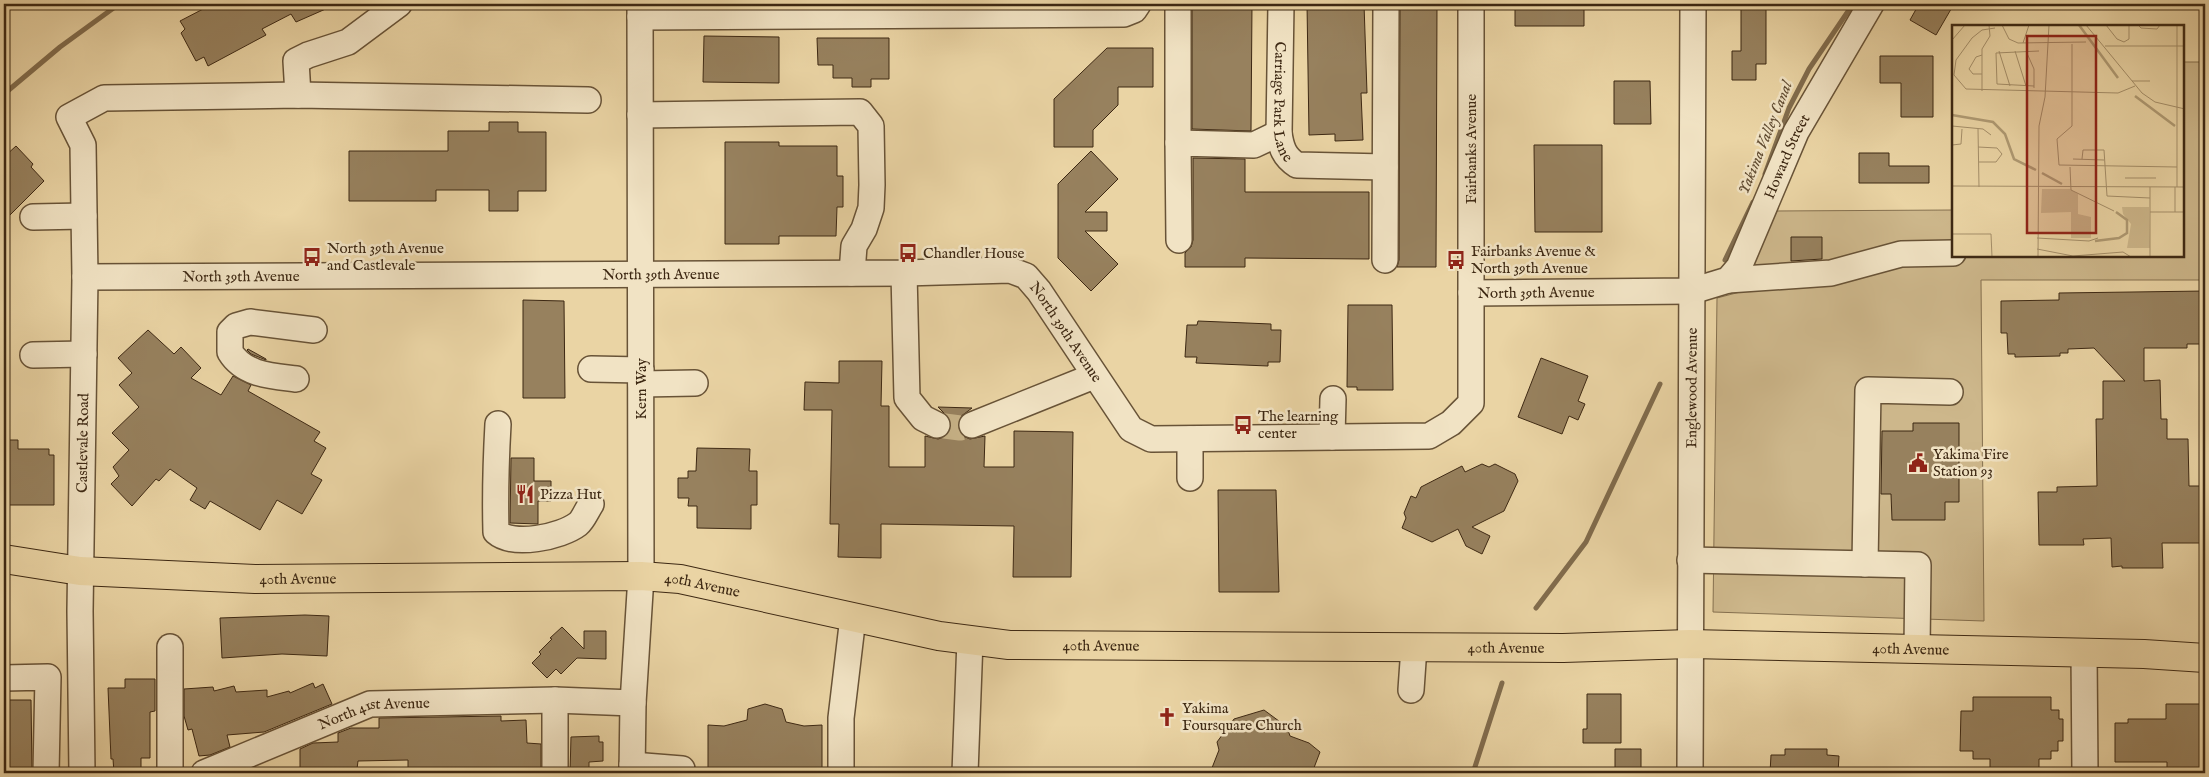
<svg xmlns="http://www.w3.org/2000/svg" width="2209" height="777" font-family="'IM FELL English',serif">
<rect width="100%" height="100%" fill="#ead4a4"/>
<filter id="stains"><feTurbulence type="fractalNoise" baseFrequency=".004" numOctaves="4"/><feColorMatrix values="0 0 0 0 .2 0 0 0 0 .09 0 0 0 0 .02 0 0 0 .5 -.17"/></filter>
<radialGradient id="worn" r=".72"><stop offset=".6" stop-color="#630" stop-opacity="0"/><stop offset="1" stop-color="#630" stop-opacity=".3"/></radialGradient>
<path fill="#cdb78b" stroke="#85704f" d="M2183 62H2205V280H1981L1984 621 1713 612 1717 298 1740 292 1773 211 1953 210V256H2183Z"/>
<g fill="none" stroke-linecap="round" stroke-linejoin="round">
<path stroke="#816c4d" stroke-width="5" d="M4 94 60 47 119 4
M1765 174 1789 108 1809 69 1853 4
M1725 260 1753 202
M1536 608 1586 542 1660 384
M1473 773 1502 683"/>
</g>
<path fill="#97815e" stroke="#3d2813" d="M203 4H337L296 22 291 14 262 29 266 35 208 66 204 57 196 61 181 33 185 29 180 21 205 8Z
M1192 4H1252L1251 131 1192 129Z
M1307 4H1364L1367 93H1361L1363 140 1335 141V134L1309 135Z
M1400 4H1437L1436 267H1397L1399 260Z
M1515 4H1584V26H1515Z
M1741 4H1766V64H1756V80H1732V51H1741Z
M1919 4H1954L1936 35 1910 20Z
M704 36 779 37V83L703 82Z
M817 38H889V79H871V87H852V78H833V65H818Z
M1107 48H1153V87H1118V105L1093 130V147H1054V99Z
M1880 56H1933V117H1901V83H1880Z
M1614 81H1650L1651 124H1614Z
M489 122H518V132H546V191H518V211H489V190H436V201H349V151H448V131H489Z
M725 142H779V146H837V176H843V207H837L836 236H779V244H725Z
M1534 145H1602V232H1535Z
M16 146 33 164 31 167 44 181 4 221V157Z
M1091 151 1118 179 1085 212H1107V231H1085L1118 264 1091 291 1058 258V184Z
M1859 153H1889V166H1929V183H1859Z
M1193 158 1245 159V192H1369V259L1245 258V267H1185V253L1191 247 1193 240Z
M1791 237H1822V259L1791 261Z
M2205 291V344H2187V348H2144V381L2160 380 2161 419H2167V439H2188L2189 486H2205V543H2162L2163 568H2122V566L2112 567 2111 538 2083 539 2084 545H2039L2038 492H2057V487L2097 486 2096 419H2103V381H2125L2094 348 2068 349V353H2060V356L2015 357V354H2008L2007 333H2001V301L2059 300V293Z
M523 300 564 301 565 398H523Z
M1348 305H1392L1393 390H1357V387H1347Z
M1198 321 1271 324V330H1281L1280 362H1268V366L1196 363 1197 357H1185L1187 325H1197Z
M148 330 174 354 181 347 201 368 191 378 221 395 233 376 251 385 248 391 320 432 314 441 326 448 311 474 322 480 302 514 277 500 260 530 210 501 205 509 190 500 197 488 170 469 159 481 156 479 132 506 111 484 119 476 113 467 129 450 112 433 139 407 119 385 132 373 118 358Z
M248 349 266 359V360L251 354 247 350Z
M1541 358 1588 376 1578 401 1585 404 1578 420 1569 416 1562 434 1518 417Z
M839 361H882L881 406H889V467H925V436L938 439 945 437 950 431 949 418 938 407 972 408 960 417 959 430 963 436 970 439 985 436 984 467H1014V431L1073 432 1071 577H1013L1014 526 881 524V558L838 557 839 524H830L832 410H804L805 382 839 383Z
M1913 423H1959V502H1945V520H1892L1891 494H1881L1882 431H1913Z
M4 440H18V449H49V455H54V505H4Z
M697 448 750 449 749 471H757V505H751V529L697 528V506H688L689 498H678V478H688V471H696Z
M511 458H534V481H551V501H538V524L510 523Z
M1482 464 1489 467 1495 464 1515 474 1518 481 1504 511 1472 527 1490 536 1482 554 1466 546 1458 529 1432 542 1402 528 1406 518 1404 513 1411 496 1416 498 1421 487 1462 466 1465 472Z
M1218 490H1276L1279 592H1219Z
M305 615 329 616 327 656 282 654 222 658 220 618Z
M562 627 584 649V631H606V659L577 658 561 674 556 669 547 678 532 663 541 654 539 652 552 639 550 638Z
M125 679H155V711L150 712V758H141V773H114L113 759H111L108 688H125Z
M313 683 315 688 323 684 332 704 264 732 227 735 230 747 210 755 199 756 192 729 188 730 184 716V689L213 687 214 691 234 686 236 692 267 690V697L289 691 290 693Z
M1587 694H1621V743H1583V729H1587Z
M1973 697H2051V710H2059V719H2063V741H2058V751H2051V759H2039V773H1990V759H1973V751H1960L1961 711H1973Z
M4 700H31L32 770H4Z
M765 704 782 709 786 722 804 726 822 725V773H708V725L724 726 747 720 748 709Z
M2166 704H2205V771H2167V762H2115V723H2128V719H2166Z
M1264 710 1287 727 1290 736 1309 743 1320 752 1312 773H1210L1219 750 1217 742 1234 719Z
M501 716V721L526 720 527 743 541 744V773H408V760L358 761 357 769H300V749L313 743 338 742V733L351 728H379V718Z
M599 736V742H603V761L589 762V773H570L571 737Z
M1615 749H1641V773H1615Z
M1785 749H1827V755L1839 756 1838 773H1770L1771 755H1785Z"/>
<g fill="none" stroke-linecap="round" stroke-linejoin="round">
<path stroke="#c7b287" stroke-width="25" stroke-dasharray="25 12" stroke-linecap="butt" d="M937 425 960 428 972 425"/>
<g stroke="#685337" stroke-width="28">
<g id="minor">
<path d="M1178 4V143"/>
<path id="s1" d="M1281 4 1279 133C1281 147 1284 157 1297 165L1385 167"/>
<path d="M640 17 1124 14 1134 10 1138 4"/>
<path d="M298 95 296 61 308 55 348 42 399 4"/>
<path d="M640 115 860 112 871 126 872 185 871 208 864 229 854 246 852 273"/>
<path d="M33 217 84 216"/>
<path d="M1179 240 1178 143 1254 145 1279 133"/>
<path d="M1385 260 1386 4"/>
<path d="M904 273 907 398 923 418 937 425"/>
<path id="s2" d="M85 277 904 273 1010 270 1026 276 1039 291 1131 429 1151 439 1429 436 1451 423 1471 403V4"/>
<path d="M1728 280 1831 273 1901 254 1953 253"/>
<path id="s3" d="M1471 293 1692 291 1728 280 1739 267 1796 132 1871 4"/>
<path d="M33 355 84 354"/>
<path d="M591 369 641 370"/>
<path d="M296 379C272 376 244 375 230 352V332L236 326 250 322 314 330"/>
<path d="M641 384 695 383"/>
<path d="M498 424C496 460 495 496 496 532 513 547 561 537 578 524 583 520 587 510 591 504"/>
<path d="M972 425 1094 376"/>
<path d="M1332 437 1333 399"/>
<path d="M1190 439V478"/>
<path d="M1690 560 1918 565 1917 649"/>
<path d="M1865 564 1868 390 1950 392"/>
<path d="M170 647V773"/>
<path d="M2084 653 2085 773"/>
<path d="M4 678 48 677 46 773"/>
<path d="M1411 690 1414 647"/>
<path d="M555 700V773"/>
<path d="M632 765 682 769"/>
<path id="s4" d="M82 773 80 611 85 277 83 145 69 117 104 98 298 95 588 100"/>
<path id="s5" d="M204 773 370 704 555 700 633 703"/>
<path d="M632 773 633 703 641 576 640 4"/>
<path d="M841 773V718L853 617"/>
<path d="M965 773 970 640"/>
<path id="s6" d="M1690 773 1693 4"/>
</g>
</g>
<g stroke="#3d2813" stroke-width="30">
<g id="major">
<path id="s7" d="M4 559 80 571 255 579 641 576 680 579 939 636 1009 645 1563 648 1690 644 2144 654 2205 658"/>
</g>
</g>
<use href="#minor" stroke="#f1e3c4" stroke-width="25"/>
<use href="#major" stroke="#ead4a4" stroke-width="28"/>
</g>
<defs>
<g id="bus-bare" transform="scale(1.5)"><path d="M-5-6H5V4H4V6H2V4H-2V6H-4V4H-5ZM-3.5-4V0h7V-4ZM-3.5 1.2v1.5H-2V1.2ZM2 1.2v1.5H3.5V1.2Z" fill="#8f2418" stroke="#f1e3c4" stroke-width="2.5" paint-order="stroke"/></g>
<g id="civic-bare" transform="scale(1.5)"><path d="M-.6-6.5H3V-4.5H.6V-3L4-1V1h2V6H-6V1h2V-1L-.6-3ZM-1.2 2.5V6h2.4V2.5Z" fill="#8f2418" stroke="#f1e3c4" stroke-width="2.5" paint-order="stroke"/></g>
<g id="restaurant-bare" transform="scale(1.5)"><path d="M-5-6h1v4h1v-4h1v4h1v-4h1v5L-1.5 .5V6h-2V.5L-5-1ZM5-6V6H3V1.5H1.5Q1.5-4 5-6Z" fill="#8f2418" stroke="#f1e3c4" stroke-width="2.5" paint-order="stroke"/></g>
<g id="church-bare" transform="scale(1.5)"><path d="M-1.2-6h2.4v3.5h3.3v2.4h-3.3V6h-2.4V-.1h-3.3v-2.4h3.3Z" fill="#8f2418" stroke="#f1e3c4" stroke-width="2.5" paint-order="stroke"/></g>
</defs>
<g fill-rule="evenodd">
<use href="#bus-bare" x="908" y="253"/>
<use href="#bus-bare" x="312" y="257"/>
<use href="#bus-bare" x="1456" y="260"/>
<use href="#bus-bare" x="1243" y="425"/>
<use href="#civic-bare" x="1918" y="463"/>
<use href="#restaurant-bare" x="525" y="494"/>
<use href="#church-bare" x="1167" y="717"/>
</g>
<g text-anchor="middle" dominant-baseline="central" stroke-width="5" stroke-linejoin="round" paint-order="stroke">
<g font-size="15" fill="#3d2813" stroke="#f1e3c4">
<text stroke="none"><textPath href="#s1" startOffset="98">Carriage Park Lane</textPath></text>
<text transform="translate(1471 149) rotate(-90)">Fairbanks Avenue</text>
<text stroke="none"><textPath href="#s3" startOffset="396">Howard Street</textPath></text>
<text stroke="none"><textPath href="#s2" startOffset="576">North 39th Avenue</textPath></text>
<text stroke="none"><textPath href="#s2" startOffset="156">North 39th Avenue</textPath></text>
<text stroke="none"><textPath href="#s3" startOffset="65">North 39th Avenue</textPath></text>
<text stroke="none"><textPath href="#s2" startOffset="1011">North 39th Avenue</textPath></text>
<text transform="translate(641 389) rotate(-90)">Kern Way</text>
<text stroke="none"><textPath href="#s6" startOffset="385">Englewood Avenue</textPath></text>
<text stroke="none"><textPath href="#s4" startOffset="330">Castlevale Road</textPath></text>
<text stroke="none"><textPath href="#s7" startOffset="295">40th Avenue</textPath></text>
<text stroke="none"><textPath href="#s7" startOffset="700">40th Avenue</textPath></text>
<text stroke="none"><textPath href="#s7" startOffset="1105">40th Avenue</textPath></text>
<text stroke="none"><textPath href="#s7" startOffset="1510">40th Avenue</textPath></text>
<text stroke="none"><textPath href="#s7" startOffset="1915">40th Avenue</textPath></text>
<text stroke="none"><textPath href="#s5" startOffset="182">North 41st Avenue</textPath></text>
</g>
<g font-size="15" fill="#3d2813" stroke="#f1e3c4" text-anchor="start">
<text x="327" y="248">North 39th Avenue<tspan x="327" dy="17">and Castlevale</tspan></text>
<text x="1471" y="251">Fairbanks Avenue &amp;<tspan x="1471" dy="17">North 39th Avenue</tspan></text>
<text x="923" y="253">Chandler House</text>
<text x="1258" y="416">The learning<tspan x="1258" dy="17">center</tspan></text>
<text x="1933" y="454">Yakima Fire<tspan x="1933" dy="17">Station 93</tspan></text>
<text x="540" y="494">Pizza Hut</text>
<text x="1182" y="708">Yakima<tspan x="1182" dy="17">Foursquare Church</tspan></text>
</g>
<g font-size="16" font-style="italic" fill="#5f4a30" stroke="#f1e3c4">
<text transform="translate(1766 138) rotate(-68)">Yakima Valley Canal</text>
</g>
</g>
<g transform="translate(1952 25)">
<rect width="232" height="232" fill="#ead4a4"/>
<path d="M90 164H118L126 169V189L139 192V213H119V187L89 188ZM170 182H197L198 223H175L179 199 171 189Z" fill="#cdb78b"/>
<path fill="none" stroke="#af9a73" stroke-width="2.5" d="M127 0 166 53M183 71 223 101M0 90 41 97 53 109 62 134 84 145M90 148 110 159M143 216 167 213 175 208V195L164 187"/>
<path fill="none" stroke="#a58f6a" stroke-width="1" d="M50 0 57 14 66 18 134 17M134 0 190 68 203 77 233 84M154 0 165 14 172 17 177 14V0M186 0 189 3 205 4 208 0M225 0V162M43 3 30 5 20 13 4 35 2 50 14 64 166 68 183 61M0 15 13 0M71 18 77 0M120 19V101L105 114 107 140 225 142M153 21H233M47 26 58 61M63 26 74 61M74 26 82 44V63M30 30 24 32 17 44 21 49H30M180 56H198M82 61 45 59 44 28 87 26M30 66V24L38 11 37 0M0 101 31 104 39 110M26 104 27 162M0 120 9 119 10 104M26 122 45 123 50 129 44 137H27M121 134 152 135M130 134 131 125H152L155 171 198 173M118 142 119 165 162 186M173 153H204M0 161 233 162M198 162V232M223 162V187M198 187H233M0 209H39L40 232M85 213 137 216 146 213M85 224 121 231 171 227 179 232M0 232H86M86 232 87 101 93 72 97 0"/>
<path fill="#8f2418" fill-opacity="0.15" stroke="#8f2418" stroke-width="2.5" d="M75 11H144V208H75Z"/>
<rect width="232" height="232" fill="none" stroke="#3d2813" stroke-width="2.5"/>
</g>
<rect width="2209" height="777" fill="none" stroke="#ead4a4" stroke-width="20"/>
<rect x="5" y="5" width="2199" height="767" fill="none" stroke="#3d2813" stroke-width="2.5"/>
<rect x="10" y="10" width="2189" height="757" fill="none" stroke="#3d2813"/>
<rect width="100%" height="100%" filter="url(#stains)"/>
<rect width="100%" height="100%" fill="url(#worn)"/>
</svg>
